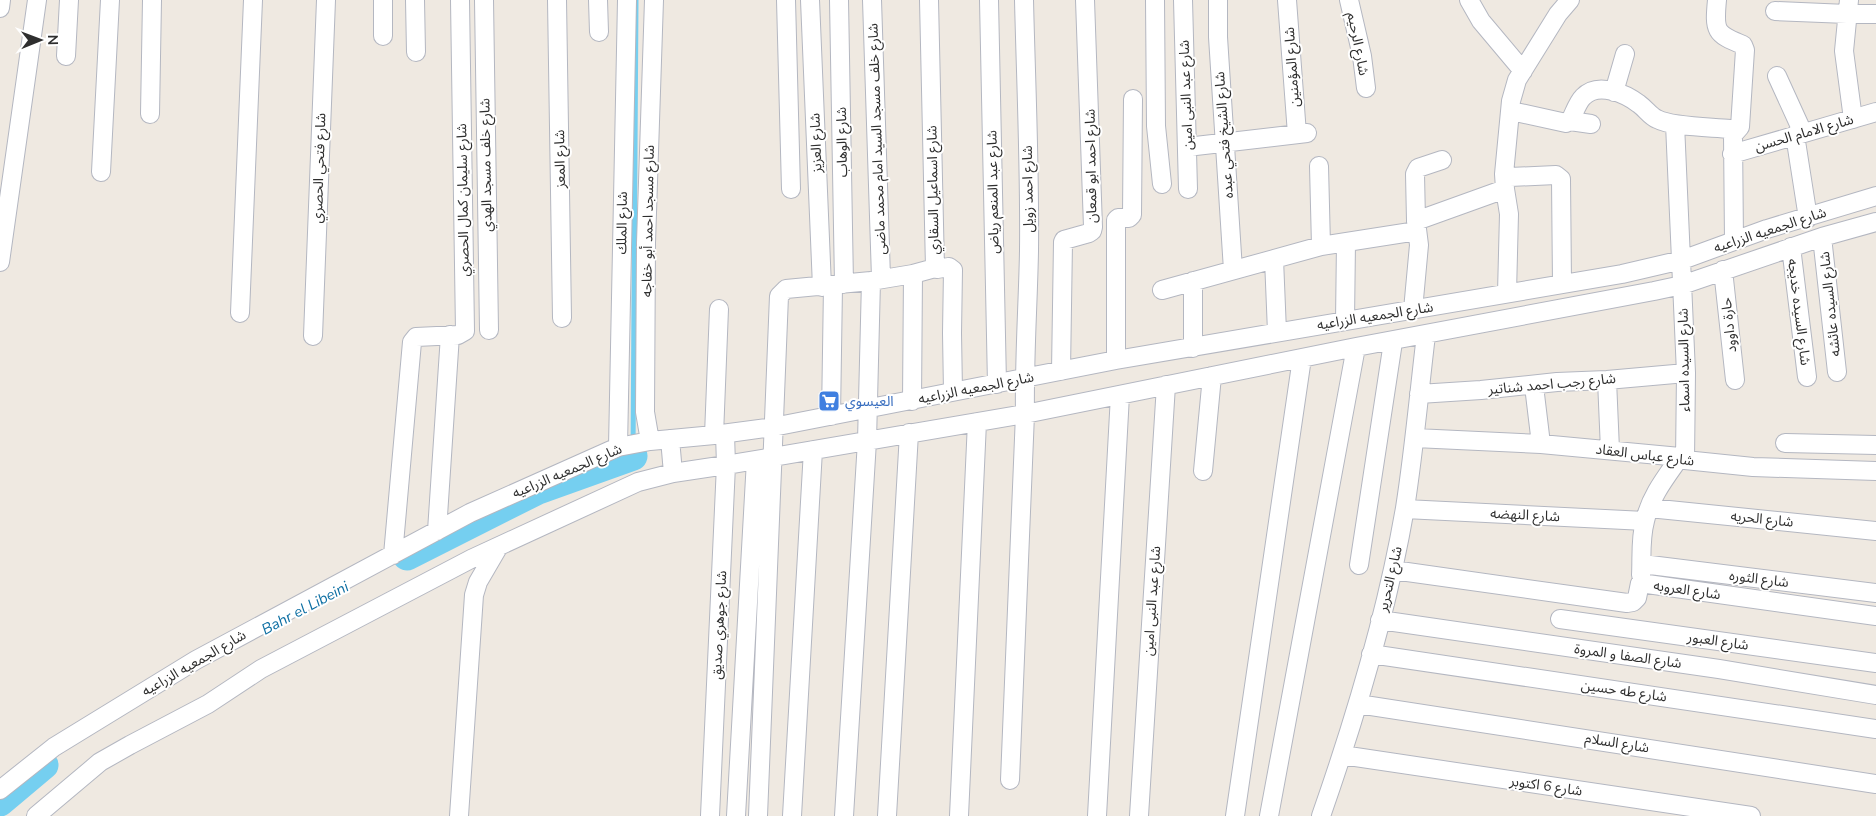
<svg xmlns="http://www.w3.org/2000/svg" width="1876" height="816" font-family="'Nunito Sans','Noto Sans Arabic',sans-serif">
<rect width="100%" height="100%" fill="#efe9e1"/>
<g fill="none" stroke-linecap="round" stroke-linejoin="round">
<path stroke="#75cff0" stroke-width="5" d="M633 456 636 0"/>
<path stroke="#75cff0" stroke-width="29" d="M407 556 538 490 633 456
M0 802 44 765"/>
<g stroke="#b4b7c1" stroke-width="20">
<path id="minor" d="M415 0 416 52
M484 0 489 330
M557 0 562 318
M598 0 599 32
M786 0 791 189
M810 0 822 287
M839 0 844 284
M872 0 881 278
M929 0 935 268 937 269 949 267 953 270 952 333 953 392
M989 0 997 384
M1155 0 1156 126 1162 184
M1183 0 1188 189
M1218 0V37L1233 270
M1287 0 1297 134
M1349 0 1362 56 1366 88
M1469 0 1481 21 1523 71
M1717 0C1714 31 1715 34 1743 45L1745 50 1740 127 1733 135 1734 241
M1849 0 1844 51 1853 119
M0 8 1 0
M1775 11 1847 14H1876
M383 36V0
M66 56 69 0
M1777 76 1803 133
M1614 92 1625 54
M1511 111 1566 123 1570 121C1574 114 1577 103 1583 97 1598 81 1626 94 1639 104 1646 109 1650 116 1657 119 1672 127 1711 127 1730 129L1732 130 1733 135
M150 114 152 0
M1570 121 1591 124
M1675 124 1686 373 1685 460
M1795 135 1808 218
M1187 147 1307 133
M1732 154 1876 112
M1319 166 1321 246
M101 172 110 0
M1505 189 1509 214 1507 293
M1416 221 1505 189 1504 174
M1822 237 1837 372
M1791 247 1807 377
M1274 259 1277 332
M0 262 37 0
M1723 270 1735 380
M1193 281V348
M1562 284 1561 179 1556 175 1510 177 1504 174 1511 101 1517 80 1558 14 1570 0
M1162 290 1321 246 1417 231
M1413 310 1419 245 1416 221 1415 174 1418 168 1442 160
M240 313 253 0
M1345 321 1346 242
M313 336 326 0
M1116 360V220L1118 218H1129L1132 215 1133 99
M1061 371 1063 242 1064 240 1089 233 1092 231 1093 227 1085 0
M1607 380 1610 450
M1534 386 1541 444
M1419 394 1481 390 1557 382 1607 380 1686 373
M912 401 913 274
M831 416 833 286
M714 435 719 309
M1415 438 1541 444 1680 457 1685 460 1753 467 1876 471
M670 439 673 473
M650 441 645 412 646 243 654 0
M1785 443 1876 445
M618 447 627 0
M1203 471 1212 376
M1649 508 1876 531
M1405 509 1645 521
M437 531 450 335
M393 555 412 342 416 337 458 335 465 331 460 0
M1642 564 1876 593
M1359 565 1393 342
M1393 570 1627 603 1633 602 1637 598 1640 583 1876 616
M1641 575C1642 558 1640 539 1645 521 1650 497 1666 477 1680 457
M1560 619 1876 663
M1380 620 1719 669 1876 695
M1371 654 1876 729
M1358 704 1876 784
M1342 755 1751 816
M1010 780 1025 414C1024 360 1028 305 1029 251 1030 167 1026 84 1024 0
M0 790 54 747 196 660 470 513 618 447 650 441 714 435 773 427 1116 360 1622 274 1682 260 1767 229 1876 196
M36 816 100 762 130 745 208 704 261 669 471 559 638 482 673 473 726 465 1025 414 1356 347 1654 291 1682 285 1822 237 1876 222
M459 816 474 595 478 582 499 546
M710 816 726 465 725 434
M736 816 756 460
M758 816 779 296 786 289 871 281 913 274 935 268
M792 816 813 450
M844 816 867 441 871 281
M887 816 909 433
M959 816 977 422
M1097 816 1120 395
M1139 816 1166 385
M1235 816 1302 358
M1269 816 1356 347
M1321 816C1356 716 1387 613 1405 508 1414 451 1419 393 1426 335"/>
</g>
<use href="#minor" stroke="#fff" stroke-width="18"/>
</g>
<defs>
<g id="supermarket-square" transform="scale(1.125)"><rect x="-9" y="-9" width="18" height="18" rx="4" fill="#3f7fe0" stroke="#fff"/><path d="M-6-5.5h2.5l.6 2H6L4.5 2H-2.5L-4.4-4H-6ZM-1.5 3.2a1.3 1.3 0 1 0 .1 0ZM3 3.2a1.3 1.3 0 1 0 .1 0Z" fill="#fff"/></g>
</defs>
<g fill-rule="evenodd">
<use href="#supermarket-square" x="829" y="401"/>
</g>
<g text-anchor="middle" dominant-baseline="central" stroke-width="4" stroke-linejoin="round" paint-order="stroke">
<g font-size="14" fill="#2e2e2e" stroke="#fff">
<text transform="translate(1358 44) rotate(79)">شارع الرحيم</text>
<text transform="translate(1292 67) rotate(-94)">شارع المؤمنين</text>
<text transform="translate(1186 95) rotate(-92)">شارع عبد النبى امين</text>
<text transform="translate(1804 133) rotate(-16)">شارع الامام الحسن</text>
<text transform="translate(1224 135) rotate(-94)">شارع الشيخ فتحي عبده</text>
<text transform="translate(877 139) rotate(-92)">شارع خلف مسجد السيد امام محمد ماضى</text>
<text transform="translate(842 142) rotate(-91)">شارع الوهاب</text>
<text transform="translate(816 143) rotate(-92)">شارع العزيز</text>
<text transform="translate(560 159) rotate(-91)">شارع المعز</text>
<text transform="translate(486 165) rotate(-91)">شارع خلف مسجد الهدي</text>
<text transform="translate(1091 166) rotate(-91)">شارع احمد ابو قمعان</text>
<text transform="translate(319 168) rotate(-88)">شارع فتحي الحصري</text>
<text transform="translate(1028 189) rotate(-91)">شارع احمد زويل</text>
<text transform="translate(933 190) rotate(-91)">شارع اسماعيل السقاري</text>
<text transform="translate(993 192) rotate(-91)">شارع عبد المنعم رياض</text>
<text transform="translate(463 200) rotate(-91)">شارع سليمان كمال الحصري</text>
<text transform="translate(648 221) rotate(-89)">شارع مسجد احمد أبو خفاجه</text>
<text transform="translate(622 223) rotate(-89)">شارع الملك</text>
<text transform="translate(1770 230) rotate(-18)">شارع الجمعيه الزراعيه</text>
<text transform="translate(1830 304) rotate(-96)">شارع السيده عائشه</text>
<text transform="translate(1799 312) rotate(83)">شارع السيده خديجه</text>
<text transform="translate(1375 316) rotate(-9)">شارع الجمعيه الزراعيه</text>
<text transform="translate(1729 325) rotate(-96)">حارة داوود</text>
<text transform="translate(1684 360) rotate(-91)">شارع السيده اسماء</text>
<text transform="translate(1552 384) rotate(-5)">شارع رجب احمد شناتير</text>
<text transform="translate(976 388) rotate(-11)">شارع الجمعيه الزراعيه</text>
<text transform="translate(1645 455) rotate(7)">شارع عباس العقاد</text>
<text transform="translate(567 471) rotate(-23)">شارع الجمعيه الزراعيه</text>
<text transform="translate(1525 515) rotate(3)">شارع النهضه</text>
<text transform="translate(1762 519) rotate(6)">شارع الحريه</text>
<text transform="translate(1390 579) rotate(-77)">شارع التحرير</text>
<text transform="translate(1759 579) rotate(7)">شارع الثوره</text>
<text transform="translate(1687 590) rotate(8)">شارع العروبه</text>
<text transform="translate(1152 601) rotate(-86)">شارع عبد النبى امين</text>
<text transform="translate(719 625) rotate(-87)">شارع جوهري صديق</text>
<text transform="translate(1718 641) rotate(8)">شارع العبور</text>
<text transform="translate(1628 656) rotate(8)">شارع الصفا و المروة</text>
<text transform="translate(194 663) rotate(-30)">شارع الجمعيه الزراعيه</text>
<text transform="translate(1624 691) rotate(8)">شارع طه حسين</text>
<text transform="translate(1617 743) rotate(9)">شارع السلام</text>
<text transform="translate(1546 786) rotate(8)">شارع 6 اكتوبر</text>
</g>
<g font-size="14" fill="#366cbe" stroke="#fff" text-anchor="start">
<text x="845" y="401">العيسوي</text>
</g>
<g font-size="15" font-style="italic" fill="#0d6fa3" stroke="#fff">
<text transform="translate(305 608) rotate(-28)">Bahr el Libeini</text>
</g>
</g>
<g transform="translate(40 40) rotate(89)" stroke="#ffffff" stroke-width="4" paint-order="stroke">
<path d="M0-4L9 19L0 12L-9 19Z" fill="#2e2e2e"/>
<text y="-8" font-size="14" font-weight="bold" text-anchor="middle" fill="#2e2e2e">N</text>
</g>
</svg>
